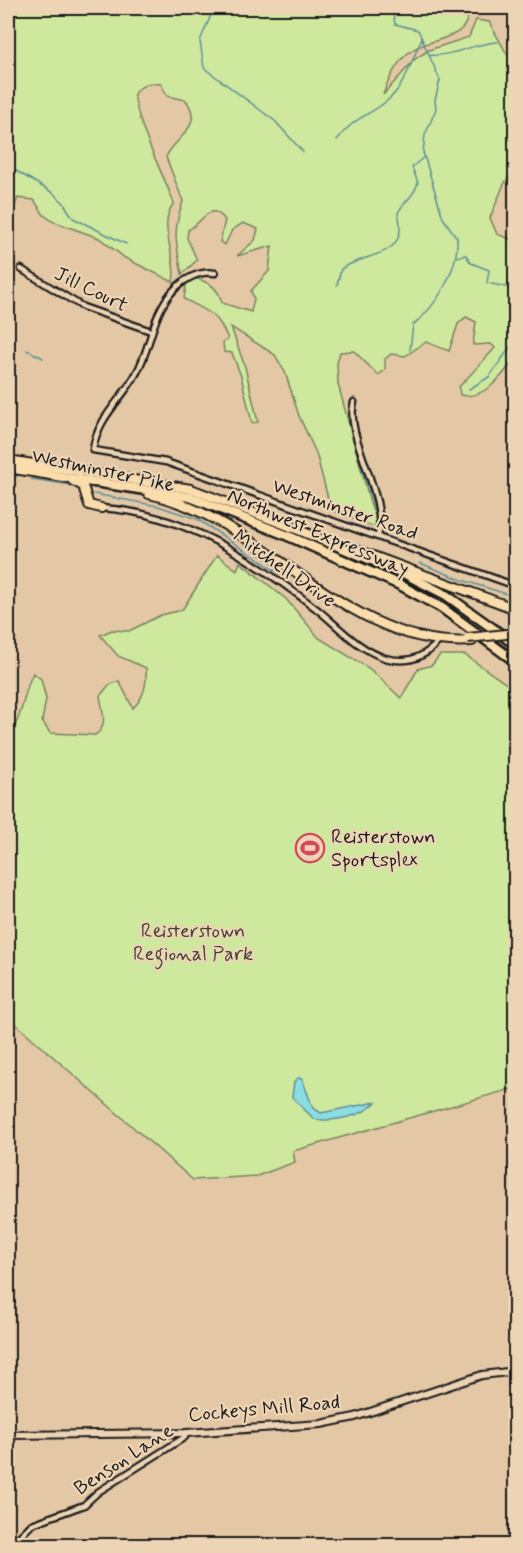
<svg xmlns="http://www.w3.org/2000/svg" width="523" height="1553" font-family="Mynerve,sans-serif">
<rect width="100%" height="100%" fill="#e4c8a6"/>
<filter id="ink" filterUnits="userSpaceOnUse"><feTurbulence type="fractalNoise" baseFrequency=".0167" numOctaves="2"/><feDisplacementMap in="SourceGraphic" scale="12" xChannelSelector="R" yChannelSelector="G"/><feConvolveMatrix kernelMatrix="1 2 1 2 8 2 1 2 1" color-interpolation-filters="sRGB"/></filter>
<g filter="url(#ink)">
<path fill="#cee89e" stroke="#75825d" stroke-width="1.5" d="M8 8H468C471 44 428 35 407 54 396 64 387 82 383 95L415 59 429 50 469 37 476 20 489 22 507 54 515 56V168L504 184 490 218 497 234 515 241V364L513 361C501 378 483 400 460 395L459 387 495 348 491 344 473 345 476 322 466 317 458 324 449 351 426 342 405 356 391 354 385 359V370L378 375 354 351 340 352 337 363 338 384 370 502 380 529 335 512 329 502 316 453 299 416 285 372 275 355 231 327 245 367 258 422 252 423 241 376 232 353 224 352 223 343 228 339C218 313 207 311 184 299L186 285 195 278C210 283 218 287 222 303L251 312 254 299 251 291 269 271 272 246 237 256 255 240 258 229 243 223 232 230 225 245 220 242 225 220C209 200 204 222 188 230L187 238 197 260 182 274C176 242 172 233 183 201L166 157C175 137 205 127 186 100L167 96 161 84C151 82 140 85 134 94 140 133 160 166 174 203 156 225 178 256 173 282L125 258 99 238 52 221 44 215 34 200 18 198 12 212 8 214Z
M217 555 237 570 240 562 286 599 319 638 370 669 401 698 418 669 432 665 440 655H465L515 690V1088L293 1151 295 1162 257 1176 193 1180 8 1017V732L12 731C24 713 23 692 33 673L41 679 46 699 42 721 50 733 95 735C109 727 102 709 100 696L109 685 119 681 133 708C144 698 147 682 146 668L118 656 100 635 112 630 129 631 161 615 182 610Z"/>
<path fill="#8bdde4" stroke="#5f9094" stroke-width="1.5" d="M298 1078 302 1079 313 1108 321 1113 376 1102C363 1117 333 1122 314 1119L292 1097 294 1082Z"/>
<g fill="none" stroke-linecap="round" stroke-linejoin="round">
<path stroke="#5f9094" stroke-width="1.5" d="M214 8 200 41 204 68 275 121 303 152
M392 8 395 24 418 30 440 80 435 100 436 109 425 135 423 152 443 218 457 238C459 268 438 305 413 325L410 350
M429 55C453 57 474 43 498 42
M337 140C356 115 368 117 388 100 406 85 412 59 422 38
M8 166 53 193 63 202 73 218 126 244
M456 257 466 255 471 263 489 270 487 283 516 289
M516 278V282
M337 285 341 269C369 251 410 258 398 213 404 200 413 199 418 183L412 167 424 157
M8 335 14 339
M27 350 43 358
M469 389 489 377 516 339
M350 425 377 520
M8 475 18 476
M31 479 71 485
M94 494 158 506 197 519 279 573
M420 563 462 580 516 597"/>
<g stroke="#1c1c1c" stroke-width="9">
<path id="minor" d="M21 269 83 307 151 331
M215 273C203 271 194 275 184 281 151 305 154 342 136 374 121 401 97 418 93 450L166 462 516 586
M354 402C344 438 388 493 378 537
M101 508C186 513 252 559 318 610 338 626 359 650 385 658 406 664 424 658 438 642
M17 1546 20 1536 32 1524 84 1505 98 1492 185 1437 186 1433"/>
</g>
<g stroke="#1c1c1c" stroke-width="10">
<path id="tertiary" d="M8 1435 186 1433 321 1424 355 1417 482 1375 516 1371"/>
</g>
<g stroke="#1c1c1c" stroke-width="12">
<path id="trunk" d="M8 460 191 489 294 528
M8 468 93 482
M73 481 83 486 89 505 101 508
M149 494C266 519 347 650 472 641
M354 549 516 609"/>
</g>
<g stroke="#1c1c1c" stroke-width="13">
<path id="motorway" d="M88 481 190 497 286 535 400 585 442 608 516 662
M289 526 403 573 446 595 516 645"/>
</g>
<use href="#minor" stroke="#ecd4b4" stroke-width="4.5"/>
<use href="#tertiary" stroke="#ecd4b4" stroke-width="6"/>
<use href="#trunk" stroke="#fbddab" stroke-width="8"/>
<use href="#motorway" stroke="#fbddab" stroke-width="8"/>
<g stroke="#1c1c1c" stroke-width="12" stroke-linecap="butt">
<path id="trunk-bridge" d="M468 638 516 633"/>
</g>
<use href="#trunk-bridge" stroke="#fbddab" stroke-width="8"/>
</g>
</g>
<defs>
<g id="stadium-ring" transform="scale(1.5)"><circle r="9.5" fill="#ecd4b4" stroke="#d1495b" stroke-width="1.5"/><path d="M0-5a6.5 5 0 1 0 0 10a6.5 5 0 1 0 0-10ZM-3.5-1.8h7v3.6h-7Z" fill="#d1495b"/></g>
</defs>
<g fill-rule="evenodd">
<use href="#stadium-ring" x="310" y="848"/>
</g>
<g text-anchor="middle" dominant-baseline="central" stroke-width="4.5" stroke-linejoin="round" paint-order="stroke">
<g font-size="20" fill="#1c1c1c" stroke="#ecd4b4">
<text transform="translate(91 290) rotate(26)">Jill Court</text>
<text transform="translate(103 471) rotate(12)">Westminster Pike</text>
<text transform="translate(345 510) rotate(19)">Westminster Road</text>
<text transform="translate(318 533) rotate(23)">Northwest Expressway</text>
<text transform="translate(284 569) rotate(35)">Mitchell Drive</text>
<text transform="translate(264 1409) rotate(-5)">Cockeys Mill Road</text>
<text transform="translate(124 1460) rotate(-33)">Benson Lane</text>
</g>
<g font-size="20" fill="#1c1c1c" stroke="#ecd4b4" text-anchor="start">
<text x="331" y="837">Reisterstown<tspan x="331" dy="23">Sportsplex</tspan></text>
</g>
<g font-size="20" fill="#404536" stroke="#ecd4b4">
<text x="193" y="931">Reisterstown<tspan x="193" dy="23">Regional Park</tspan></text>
</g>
</g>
<rect width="523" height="1553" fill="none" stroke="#ecd4b4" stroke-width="30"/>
<rect x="15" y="15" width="493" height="1523" fill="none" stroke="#1c1c1c" stroke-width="2" filter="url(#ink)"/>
</svg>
